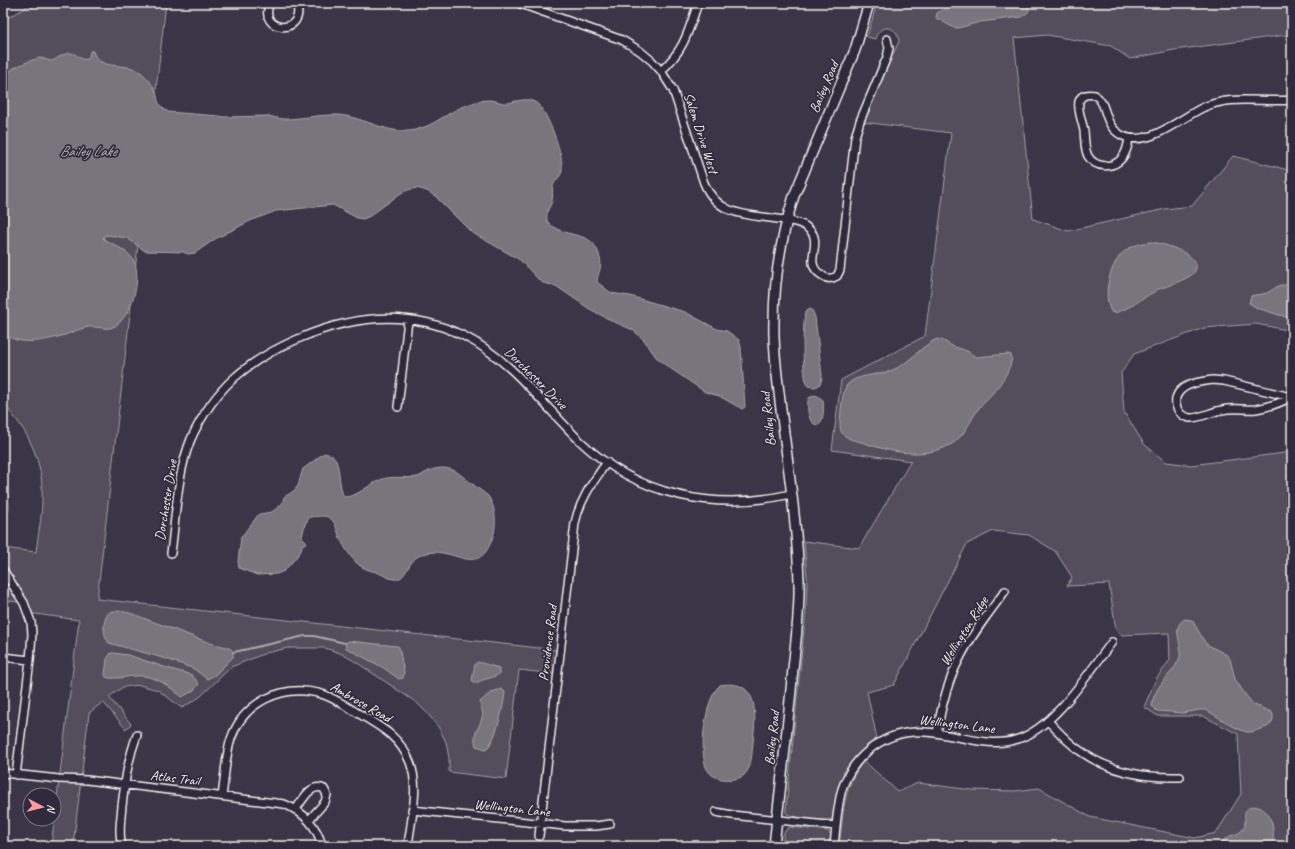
<svg xmlns="http://www.w3.org/2000/svg" width="1295" height="849" font-family="Caveat,sans-serif">
<rect width="100%" height="100%" fill="#3b3647"/>
<filter id="ink" filterUnits="userSpaceOnUse"><feTurbulence type="fractalNoise" baseFrequency=".025" numOctaves="2"/><feDisplacementMap in="SourceGraphic" scale="8" xChannelSelector="R" yChannelSelector="G"/><feConvolveMatrix kernelMatrix="1 2 1 2 8 2 1 2 1" color-interpolation-filters="sRGB"/></filter>
<g filter="url(#ink)">
<path fill="#534e5c" stroke="#a4a0a2" d="M30 3H166L97 599 557 650 554 674 519 670 506 779 449 772V758L446 742 439 728 428 714 417 703 356 662 340 653 325 648H288L266 653 231 667 200 697 182 708 158 690 140 685 123 687 109 697 131 724 126 729 103 702 89 713 73 846H51L79 620 28 613 24 603 3 600V548L36 552C38 535 42 517 42 500 44 462 29 431 3 404V20L24 9Z
M877 3H1292V37L1287 35 1174 50 1130 59 1111 46 1047 35 1014 38 1033 219 1068 231 1165 209 1192 206 1233 156 1292 171V331L1256 324 1204 328 1134 354 1121 373 1124 412 1144 444 1166 462 1191 465 1292 452V846H839C844 814 842 787 864 761L898 792 918 783 972 790 1015 791 1039 788 1090 817 1195 838 1216 833 1241 794 1238 734 1203 716H1158L1144 707 1156 679 1170 660 1169 633 1122 635 1116 630 1109 584 1067 586 1072 577 1055 551 1029 535 993 531 967 544 894 685 867 692 877 739C847 759 838 782 833 818 828 823 793 818 786 813V808L806 611 807 577 804 541 859 548 911 461 832 450 841 380 925 336 951 133 863 122 899 41C898 25 879 23 875 39L867 37Z
M790 827 828 831 831 835V846H782L784 832Z"/>
<path fill="#78747b" stroke="#aaa6a7" d="M954 3H1029V11L1027 13 1022 17 980 22 958 28H954L936 18 937 13Z
M90 51H93C98 70 121 63 135 69 143 72 153 84 156 92 159 103 157 104 168 112L219 116 224 117C238 117 252 116 266 116 273 116 278 119 284 119 302 119 320 114 339 115 364 117 390 136 415 130 434 126 449 111 467 105 474 102 482 100 490 100 496 100 502 104 508 103 520 100 533 96 541 108 550 119 564 157 562 170 562 176 555 180 553 186 552 190 553 196 552 201 549 210 546 209 547 221 549 223 551 226 554 227 571 239 594 230 600 258 603 268 597 274 597 282L611 293 630 296 685 312 717 329 727 331 739 340 741 347 745 407 742 409 719 396 705 392 664 364 656 357 644 340 633 330 612 321 588 308 556 286 543 283 538 279 520 260 471 232 435 196 427 191 417 188 408 190 401 193 370 216 363 219 357 218 333 205 276 211 250 221 215 239 195 253 188 254 183 252 145 251 127 238 108 235 104 236 103 238C106 241 109 242 113 244 120 248 131 254 134 261 142 279 132 315 115 326 107 331 98 326 89 327 81 328 73 332 65 335 51 339 32 344 17 340 12 339 7 336 3 334V79C7 77 8 73 11 70 14 67 36 58 40 58 44 58 48 61 52 61 58 58 64 53 71 53 79 54 81 63 89 58Z
M1151 242C1162 243 1204 255 1195 271 1192 278 1167 286 1159 289 1147 295 1124 313 1112 313 1101 297 1110 262 1125 251 1133 245 1142 243 1151 242Z
M1280 285H1292V319L1257 308 1249 303 1251 296C1256 294 1261 295 1267 293 1272 291 1275 287 1280 285Z
M810 309 812 310 815 317 822 375C822 385 818 389 808 386 801 374 803 326 805 312Z
M937 339 942 340 952 346 967 351 976 357 1008 354 1011 355C1015 367 994 393 985 401 972 413 968 434 952 444 923 460 890 452 861 442 854 440 846 439 842 433 838 426 841 416 841 409 842 402 843 391 847 385 854 375 878 375 890 371 910 364 919 347 937 339Z
M814 395 818 396 823 400C824 408 824 419 819 425 817 425 815 425 813 423 808 420 806 403 809 398Z
M324 453C327 454 330 454 333 456 341 464 338 486 344 497 357 497 368 485 380 480 392 475 405 479 417 477 420 477 422 474 425 473 435 467 447 466 457 472L488 496C496 507 497 524 493 537 478 580 456 547 427 553 422 554 415 557 412 562 406 569 404 581 393 579 388 578 383 575 379 573 373 571 367 570 362 567 353 562 344 547 340 538 337 531 336 521 328 517 323 515 316 517 310 517L305 524 302 537 306 541V543L302 545 301 551 293 561 284 571 277 574 257 575 239 568 238 561 241 537 259 514 272 512 282 504 284 497C302 487 297 485 303 469Z
M112 611C126 610 138 616 151 621 171 628 191 636 210 643 218 646 227 645 233 651V657L215 675 207 679 194 669 167 659 109 643C102 636 102 614 112 611Z
M1185 619 1192 620 1206 644 1227 655 1230 659 1235 679 1244 693 1253 704 1271 712 1273 714V719L1271 724 1267 727 1251 732H1246L1236 728 1206 710H1200L1183 713 1157 711 1152 706C1153 686 1172 676 1179 659 1185 645 1169 628 1185 619Z
M348 641 397 646 399 647 404 672 403 678 399 679 382 667 346 648 345 643Z
M111 653H113L128 655 164 667 192 675 199 684 193 691 182 697C168 686 156 675 137 676 128 676 119 679 109 678L106 677 105 675 107 659Z
M478 662 499 668V674C493 679 483 678 477 683H474L472 680 475 664Z
M720 685C760 678 756 715 753 742 752 752 752 767 745 774 740 780 729 780 722 779 715 778 709 774 706 767 699 750 705 698 720 685Z
M502 689 505 692C504 705 496 742 486 749L476 746C472 734 479 729 482 718 484 711 480 708 480 702L491 692Z
M1254 806C1272 808 1276 831 1272 846H1217C1220 843 1223 840 1227 838 1232 834 1239 835 1243 829 1249 819 1238 810 1254 806Z"/>
<g fill="none" stroke-linecap="round" stroke-linejoin="round">
<path stroke="#aaa6a7" stroke-width="2" d="M234 652 305 636H314L345 643"/>
<g stroke="#f4f1e8" stroke-width="10">
<path id="minor" d="M270 3C256 33 308 36 296 3
M518 3 622 40 640 51 652 61 661 71 673 90 704 183C719 219 752 214 784 220 791 221 799 222 805 226 809 229 813 232 814 237 818 251 804 265 823 276 827 279 832 279 837 276L840 270 855 137 860 121 887 57 889 48 887 39
M661 71C685 49 688 32 698 3
M1129 138C1128 145 1127 152 1122 158 1113 169 1095 168 1088 156 1084 148 1085 139 1084 131 1082 118 1068 91 1095 95 1109 105 1102 124 1121 135 1147 149 1179 119 1202 108 1231 94 1261 103 1292 100
M1213 380 1224 381 1291 397C1280 403 1269 407 1256 409 1245 410 1234 407 1222 410 1213 411 1198 419 1190 418 1176 416 1171 399 1181 390 1188 383 1203 381 1213 380Z
M398 407 408 320
M3 495 4 506 3 514
M171 553C176 516 177 473 191 439 215 386 249 360 300 338 354 315 410 309 464 336 512 360 542 404 580 441 638 496 714 512 791 494
M3 570 24 603 31 622 32 634 30 660 16 775
M3 657 30 660
M1048 721C1058 731 1067 742 1079 750 1108 772 1145 778 1180 777
M937 733C941 708 947 683 959 660 971 635 989 613 1005 591
M3 773 59 779 87 780 284 804C304 812 317 826 322 846
M222 796C225 778 225 757 231 739 243 703 281 684 318 693 332 696 344 705 356 712 379 726 399 735 410 762 420 788 411 819 408 846
M296 809C302 801 311 782 324 789L327 795 325 802 309 820
M412 810 565 826H596L610 824
M716 812 732 815 836 826
M539 836 575 523C580 499 593 482 607 462
M122 846C118 832 121 819 122 806 125 781 128 759 137 735
M834 846C836 827 837 807 842 789 852 758 881 734 914 732 925 731 936 733 947 735 970 739 995 747 1018 739 1055 727 1089 672 1112 642"/>
</g>
<g stroke="#f4f1e8" stroke-width="12">
<path id="secondary" d="M774 846C780 790 787 735 792 679 795 647 800 614 799 581 797 521 787 460 780 401 777 375 773 348 774 322 774 279 781 237 794 196L855 50 869 3"/>
</g>
<use href="#minor" stroke="#2f2a3d" stroke-width="7"/>
<use href="#secondary" stroke="#2f2a3d" stroke-width="9"/>
</g>
</g>
<g text-anchor="middle" dominant-baseline="central" stroke-width="3.5" stroke-linejoin="round" paint-order="stroke">
<g font-size="14" fill="#f4f1e8" stroke="#2f2a3d">
<text transform="translate(824 87) rotate(-67)">Bailey Road</text>
<text transform="translate(701 133) rotate(72)">Salem Drive West</text>
<text transform="translate(536 378) rotate(45)">Dorchester Drive</text>
<text transform="translate(768 419) rotate(-96)">Bailey Road</text>
<text transform="translate(166 500) rotate(-81)">Dorchester Drive</text>
<text transform="translate(964 631) rotate(-58)">Wellington Ridge</text>
<text transform="translate(548 643) rotate(-83)">Providence Road</text>
<text transform="translate(361 702) rotate(30)">Ambrose Road</text>
<text transform="translate(957 724) rotate(7)">Wellington Lane</text>
<text transform="translate(772 738) rotate(-84)">Bailey Road</text>
<text transform="translate(175 778) rotate(7)">Atlas Trail</text>
<text transform="translate(512 808) rotate(6)">Wellington Lane</text>
</g>
<g font-size="15" font-style="italic" fill="#b6b2b2" stroke="#2f2a3d">
<text x="88" y="151">Bailey Lake</text>
</g>
</g>
<rect width="1295" height="849" fill="none" stroke="#2f2a3d" stroke-width="16"/>
<rect x="8" y="8" width="1279" height="833" fill="none" stroke="#f4f1e8" stroke-width="1.5" filter="url(#ink)"/>
<g transform="translate(42 807) rotate(97)"><circle r="19" fill="#2f2a3d" stroke="#7e7a81"/>
<path d="M0-3L7 15L0 10L-7 15Z" fill="#ff9aa2"/>
<text y="-6" font-size="11" font-weight="bold" text-anchor="middle" fill="#f4f1e8">N</text>
</g>
</svg>
